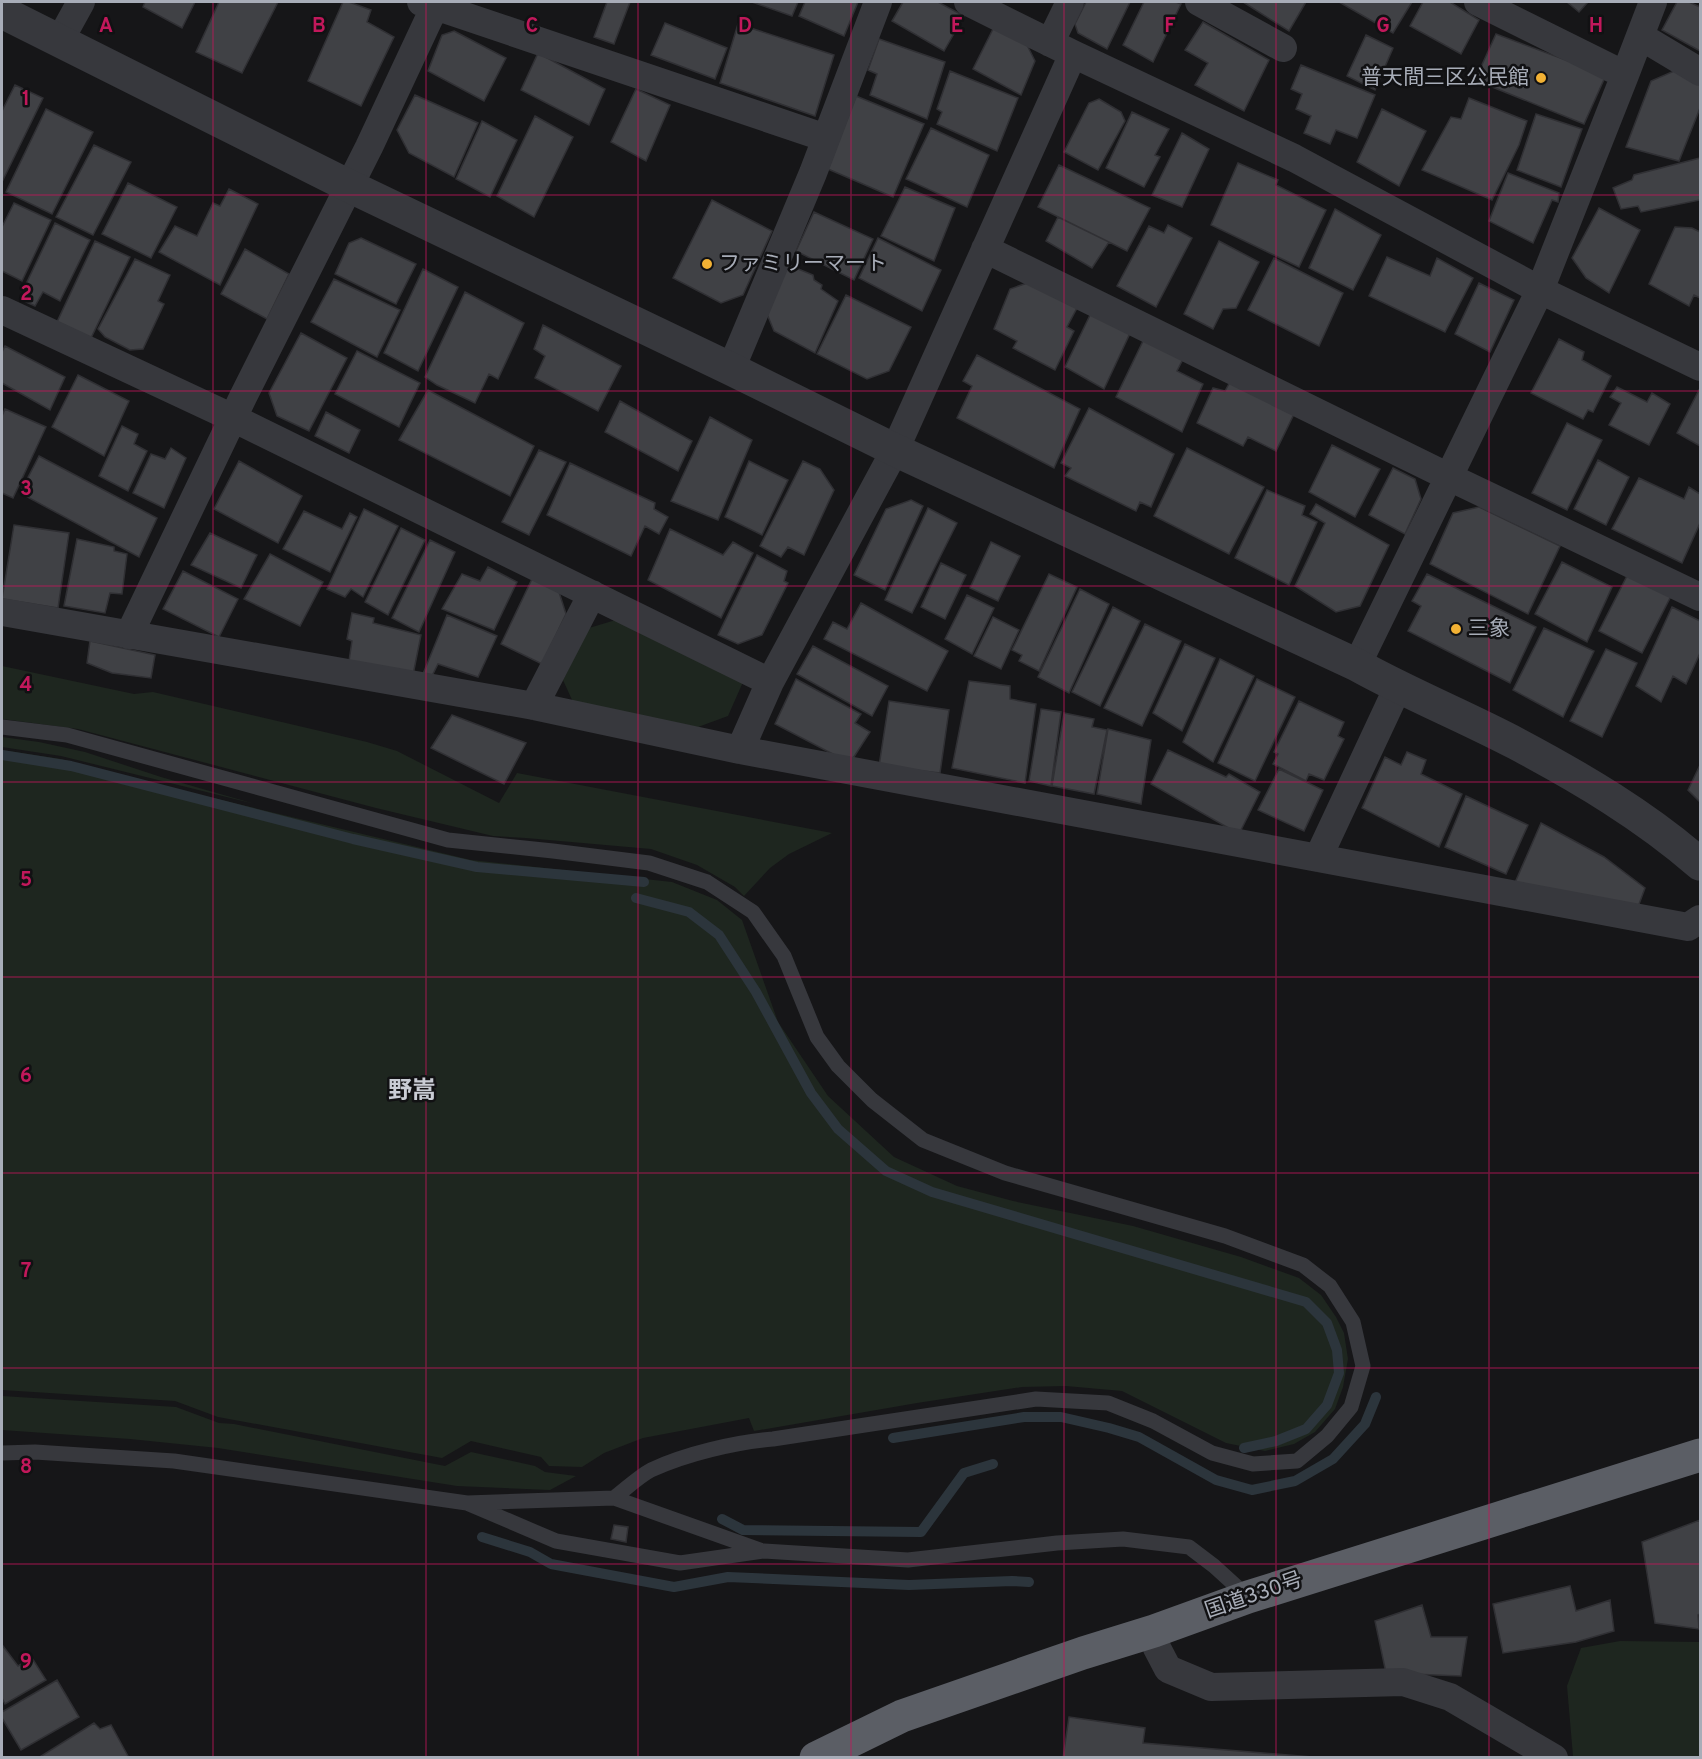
<svg xmlns="http://www.w3.org/2000/svg" width="1702" height="1759" font-family="Overpass,'Noto Sans JP',sans-serif">
<rect width="100%" height="100%" fill="#161618"/>
<path fill="#1e261f" d="M619 619 743 682 728 716 698 727 573 702 563 680 589 628Z
M2 666 134 694 153 692 367 742 397 751 499 803 517 773 832 833 789 854 770 868 744 896 735 887 697 865 651 849 526 838 493 836 376 808 78 729 2 719Z
M2 737 39 742 85 752 161 777 255 804 61 756 2 747Z
M2 750 61 759 167 787 471 860 672 882 717 900 742 920 778 1022 828 1096 894 1157 957 1186 1013 1201 1133 1226 1241 1257 1299 1278 1321 1295 1336 1317 1344 1333 1348 1359 1343 1387 1335 1409 1315 1432 1294 1444 1265 1451 1226 1443 1122 1391 1066 1386 1022 1387 917 1403 754 1431 749 1418 643 1438 604 1453 582 1467 549 1466 541 1457 471 1441 442 1458 218 1417 175 1401 2 1390Z
M2 1396 176 1407 219 1423 234 1424 445 1466 471 1452 535 1466 545 1472 576 1476 550 1490 457 1486 218 1448 130 1439 2 1430Z
M1620 1641 1700 1642V1757L1573 1756 1567 1686 1581 1648Z"/>
<g fill="none" stroke-linecap="round" stroke-linejoin="round">
<path stroke="#2c353c" stroke-width="10" d="M2 755 71 766 353 839 477 867 644 882
M636 898 689 912 719 935 756 992 811 1093 838 1129 886 1171 932 1192 1306 1302 1327 1323 1337 1350 1339 1373 1327 1405 1306 1429 1276 1441 1244 1448
M893 1438 1024 1417H1061L1109 1428 1139 1437 1216 1480 1252 1490 1295 1481 1333 1459 1365 1424 1376 1397
M722 1519 743 1530 921 1532 964 1473 993 1464
M482 1537 530 1552 551 1564 674 1587 728 1577 909 1585 1012 1581 1029 1582"/>
</g>
<path fill="#404145" stroke="#303034" stroke-width="1.5" d="M145 2H195L182 28 143 7Z
M219 2H278L242 73 196 52Z
M343 2H349L371 10 367 22 394 37 361 106 308 81Z
M607 2H630L614 44 594 37Z
M752 2H798L792 16Z
M805 2H858L844 36 799 16Z
M903 2H938L964 16 944 51 892 21Z
M1086 2H1130L1107 49 1078 33 1075 24Z
M1144 2H1176L1181 4 1153 62 1123 45Z
M1243 2H1306L1289 31Z
M1339 2H1412L1393 33Z
M1423 2H1450L1479 20 1461 54 1410 26Z
M1567 2H1588L1579 12Z
M1677 2H1689L1700 7V51L1662 30Z
M1203 22 1269 60 1244 111 1195 85 1208 63 1185 50Z
M665 23 727 48 715 79 651 55Z
M738 24 834 55 815 116 720 83Z
M994 27 1026 43 1035 61 1021 95 973 69Z
M454 31 506 58 484 101 428 71 442 35Z
M1496 34 1606 75 1584 124 1475 80Z
M1366 35 1393 48 1375 90 1347 76Z
M879 39 945 62 927 119 870 95 877 74 868 70Z
M538 53 605 89 589 125 521 90Z
M1301 65 1375 95 1357 138 1336 130 1330 144 1304 133 1311 116 1296 109 1302 94 1291 89Z
M950 71 1018 98 997 151 937 124 942 112 937 109Z
M1674 71 1700 83V108L1679 161 1626 147 1651 81Z
M15 85 43 98 2 182V111Z
M636 89 670 105 646 161 611 142Z
M415 95 478 123 454 177 409 153 397 130Z
M856 96 924 124 893 197 828 169Z
M1469 98 1527 121 1519 145 1492 200 1422 170 1451 117 1461 119Z
M1099 99 1121 112 1125 121 1098 170 1064 152 1089 103Z
M46 109 93 132 52 214 6 192Z
M1382 109 1426 131 1399 186 1357 162Z
M1132 112 1169 129 1155 155 1160 157 1144 187 1106 168Z
M1536 114 1582 129 1561 187 1517 170Z
M535 116 573 137 534 217 497 196Z
M482 121 517 140 490 197 456 179Z
M931 128 989 155 967 207 906 179Z
M1182 133 1209 149 1182 207 1152 195Z
M94 145 131 162 93 235 56 217Z
M1700 158V200L1641 212 1638 206 1621 209 1613 188 1632 180 1634 175Z
M1238 163 1278 180 1276 185 1326 210 1299 267 1211 225Z
M1059 165 1150 208 1127 251 1038 207Z
M1508 173 1559 193 1558 202 1552 200 1533 243 1489 221Z
M128 183 177 207 151 258 102 234Z
M905 187 955 208 934 261 881 236Z
M229 189 258 204 220 285 159 252 175 226 197 236 213 203 220 206Z
M712 200 772 231 743 295 721 303 673 278Z
M14 203 51 220 22 281 2 271V227Z
M1599 208 1640 230 1609 293 1586 278 1572 258Z
M1335 209 1381 235 1353 290 1309 268Z
M814 212 873 239 854 280 796 251Z
M1058 217 1109 242 1092 268 1046 241Z
M55 223 90 240 60 301 43 292 35 306 24 301 29 286 26 284Z
M1168 225 1192 238 1156 307 1117 286 1149 226 1164 233Z
M1675 227 1692 228 1700 232V298L1694 295 1689 306 1649 284Z
M361 238 416 264 396 304 335 274 349 243Z
M878 238 941 270 922 311 859 278Z
M95 241 130 257 91 338 57 322Z
M1219 241 1259 262 1236 308 1223 309 1213 329 1184 314Z
M245 249 289 274 267 319 221 294Z
M1387 257 1430 276 1437 258 1473 278 1445 332 1369 296Z
M1274 258 1343 293 1319 346 1248 310Z
M135 259 170 275 158 301 164 304 143 349 130 350 105 337 98 329Z
M786 264 813 275 814 280 822 285 821 289 838 301 815 353 774 331 765 309Z
M423 269 458 287 418 371 384 353Z
M334 279 400 310 377 357 311 322Z
M1030 282 1077 308 1067 327 1074 331 1055 370 1013 348 1017 341 994 329 1010 289Z
M1479 283 1514 300 1490 352 1455 334Z
M465 292 524 323 498 379 489 374 475 403 437 385 425 377Z
M846 295 911 327 889 371 867 379 817 354Z
M1092 311 1132 329 1104 389 1065 367Z
M543 325 621 366 598 411 535 378 545 356 534 349Z
M301 333 347 358 309 431 277 416 269 393Z
M1144 339 1184 357 1177 371 1203 384 1182 432 1116 397Z
M1559 339 1584 352 1582 360 1611 376 1593 412 1588 410 1583 419 1531 393Z
M5 346 65 377 50 410 2 383V352Z
M357 351 420 383 399 427 335 394Z
M977 355 1080 409 1054 468 957 418 972 386 963 381Z
M78 375 129 401 104 456 52 427Z
M1230 382 1294 414 1276 451 1248 437 1243 446 1197 423 1213 388 1225 391Z
M1617 387 1647 402 1652 393 1670 404 1649 445 1609 425 1621 403 1610 397Z
M428 390 534 446 510 496 399 440Z
M1699 390 1700 391V446L1677 433Z
M620 401 692 441 678 471 605 432Z
M1089 408 1174 454 1151 507 1140 502 1136 511 1065 476 1071 468 1061 463Z
M5 409 46 427 13 498 2 493V416Z
M326 412 360 430 349 453 315 436Z
M710 417 752 440 718 520 671 501Z
M1567 423 1602 440 1567 510 1532 493Z
M122 426 138 434 134 444 147 451 128 491 99 476Z
M1332 445 1380 469 1355 517 1309 492Z
M171 448 186 458 164 508 133 493 151 454 165 459Z
M1187 448 1264 487 1229 554 1154 516Z
M539 450 566 462 529 535 502 522Z
M39 456 157 518 139 557 20 493Z
M1598 460 1629 477 1606 525 1574 509Z
M239 461 302 496 278 543 214 509Z
M749 461 788 480 762 535 725 517Z
M803 461 820 469 834 490 804 555 788 547 781 557 760 546Z
M570 463 655 503 654 509 668 517 659 534 645 526 631 556 547 515Z
M1393 468 1415 479 1421 499 1405 534 1369 515Z
M1639 478 1684 499 1689 487 1700 494V523L1682 563 1612 529Z
M1267 490 1305 506 1302 515 1317 522 1289 585 1235 558Z
M911 500 923 506 885 590 854 575 886 509Z
M1316 504 1389 545 1360 606 1336 612 1295 586 1325 523 1310 514Z
M1479 507 1560 546 1528 614 1430 564 1453 513Z
M928 508 957 523 912 613 885 600Z
M364 509 398 526 363 597 351 589 345 597 327 589Z
M304 511 342 529 350 513 357 517 330 572 283 549Z
M14 525 69 533 58 608 2 599Z
M401 528 425 540 388 615 365 602Z
M670 529 723 555 733 542 753 553 721 618 648 580Z
M210 533 257 555 241 588 191 565Z
M77 539 114 547V551L127 554 122 594 110 593 105 613 64 606Z
M430 540 455 552 419 632 392 618Z
M991 542 1020 556 998 601 970 588Z
M270 554 323 582 300 626 244 599Z
M757 555 787 571 784 581 788 583 762 635 738 644 718 635Z
M1562 562 1612 587 1587 642 1535 614Z
M941 563 966 575 945 619 921 607Z
M488 567 517 582 494 630 442 609 462 574 480 581Z
M183 571 238 599 219 637 163 609Z
M1049 574 1077 587 1039 671 1019 661 1022 655 1012 650Z
M1427 574 1536 627 1510 683 1408 631 1421 606 1412 601Z
M1628 574 1672 594 1642 653 1599 631Z
M532 579 559 592 566 614 542 664 501 644Z
M1080 589 1109 604 1069 693 1038 677Z
M967 595 994 608 972 654 945 639Z
M861 603 948 651 927 691 824 639 833 622 847 629Z
M1113 607 1140 621 1100 706 1072 692Z
M1672 607 1700 621V653L1686 684 1673 676 1661 702 1636 686Z
M352 613 374 618 373 623 421 635 413 675 349 661 352 641 347 639Z
M447 615 497 636 478 677 438 664 431 678 423 674Z
M993 617 1019 630 1001 669 974 656Z
M1145 624 1181 641 1142 726 1104 708Z
M1544 628 1594 651 1563 717 1513 690Z
M90 641 155 655 151 678 112 673 87 663Z
M1185 644 1215 658 1182 731 1153 713Z
M813 646 888 686 872 716 797 674Z
M1606 649 1637 663 1602 737 1570 721Z
M1220 659 1254 676 1213 762 1183 742Z
M796 679 861 714 855 723 870 732 850 763 775 724Z
M1257 679 1295 697 1255 781 1218 763Z
M969 681 1010 686V699L1036 704 1025 783 952 768Z
M889 701 949 710 940 773 879 766Z
M1299 701 1344 722 1338 736 1344 739 1324 780 1309 774 1306 781 1273 764 1278 754 1274 752Z
M1041 709 1061 712 1051 786 1029 781Z
M1064 713 1094 719 1092 727 1107 730 1094 794 1052 786Z
M452 715 526 743 504 784 431 748Z
M1108 729 1151 740 1141 804 1097 794Z
M1168 750 1226 777 1229 774 1260 792 1239 834 1151 784Z
M1407 752 1426 760 1421 774 1462 794 1439 847 1362 808 1385 757 1401 765Z
M1700 765V802L1688 790Z
M1279 769 1323 790 1304 831 1258 810Z
M1466 796 1528 825 1506 874 1445 847Z
M1541 823 1604 857 1645 888 1638 907 1514 885Z
M1700 1520V1614L1698 1615 1699 1629 1655 1623 1642 1542Z
M614 1525 628 1527 626 1542 611 1539Z
M1570 1586 1576 1611 1610 1600 1614 1631 1576 1642 1503 1653 1493 1604Z
M1422 1605 1431 1637H1467L1461 1676 1386 1673 1375 1621Z
M3 1646 18 1666 32 1658 46 1680 5 1704 2 1698V1647Z
M57 1680 79 1717 21 1750 2 1718V1712Z
M1069 1717 1145 1728 1143 1743 1325 1758H1063Z
M94 1723 100 1729 111 1725 128 1756 126 1758H38Z"/>
<g fill="none" stroke-linecap="round" stroke-linejoin="round">
<path stroke="#37383d" stroke-width="15" d="M2 727 67 735 448 840 553 851 649 863 707 882 753 912 784 956 817 1037 838 1066 872 1100 923 1140 1005 1173 1225 1236 1303 1265 1330 1286 1353 1322 1363 1366 1351 1407 1327 1436 1297 1461 1253 1464 1212 1453 1153 1421 1108 1403 1036 1399 773 1439C736 1442 685 1454 651 1470 638 1477 626 1489 614 1498
M2 1453 35 1452 174 1461 467 1503 614 1498 760 1550
M467 1503 556 1541 680 1563 764 1551 908 1560 1057 1543 1123 1539 1189 1547 1214 1566 1248 1597"/>
<path stroke="#37383d" stroke-width="28" d="M968 2 1073 54 1294 158 1540 290 1700 367
M1199 2 1283 48
M1478 2 1625 75
M435 6 826 138
M1640 36 1700 72
M60 40 81 2
M1050 43 1070 2
M985 249 1449 477 1700 597
M2 310 233 418 770 682
M731 369 813 173 878 2
M2 612 534 706 740 750 1688 927 1700 919
M129 635 243 397 369 147 435 6 421 2
M1357 665 1540 290 1625 75 1653 2
M534 706 592 594
M740 750 770 682 895 450 1073 54
M1318 858 1398 687
M1154 1631 1157 1648 1168 1669 1211 1687 1403 1682 1450 1697 1554 1758"/>
<path stroke="#37383d" stroke-width="33" d="M2 12 349 186 731 369 895 450 1357 665C1409 694 1464 716 1517 744 1581 778 1645 816 1700 864"/>
<path stroke="#5b5e65" stroke-width="33" d="M816 1758 902 1716 1083 1653 1154 1631 1248 1597 1700 1455"/>
</g>
<path fill="none" stroke="#c2185b" stroke-width="1.5" stroke-opacity="0.55" d="M213 2V1758M426 2V1758M638 2V1758M851 2V1758M1064 2V1758M1276 2V1758M1489 2V1758M2 195H1700M2 391H1700M2 586H1700M2 782H1700M2 977H1700M2 1173H1700M2 1368H1700M2 1564H1700"/>
<g fill="#f2b134" stroke="#111113" stroke-width="2">
<circle cx="1541" cy="78" r="6"/>
<circle cx="707" cy="264" r="6"/>
<circle cx="1456" cy="629" r="6"/>
</g>
<g text-anchor="middle" dominant-baseline="central" stroke-width="5" stroke-linejoin="round" paint-order="stroke">
<g font-size="21" fill="#a8adb8" stroke="#111113" text-anchor="start">
<text x="1529" y="78" text-anchor="end">普天間三区公民館</text>
<text x="719" y="264">ファミリーマート</text>
<text x="1468" y="629">三象</text>
</g>
<g font-size="21" fill="#a8adb8" stroke="#111113">
<text transform="translate(1254 1596) rotate(-19)">国道330号</text>
</g>
<g font-size="24" font-weight="bold" fill="#c9ccd4" stroke="#111113">
<text x="412" y="1092">野嵩</text>
</g>
</g>
<g font-size="20" text-anchor="middle" font-weight="bold" fill="#c2185b" stroke="#111113" stroke-width="5" stroke-linejoin="round" paint-order="stroke">
<text x="106" y="32">A</text>
<text x="319" y="32">B</text>
<text x="532" y="32">C</text>
<text x="745" y="32">D</text>
<text x="957" y="32">E</text>
<text x="1170" y="32">F</text>
<text x="1383" y="32">G</text>
<text x="1596" y="32">H</text>
<text x="26" y="105">1</text>
<text x="26" y="300">2</text>
<text x="26" y="495">3</text>
<text x="26" y="691">4</text>
<text x="26" y="886">5</text>
<text x="26" y="1082">6</text>
<text x="26" y="1277">7</text>
<text x="26" y="1473">8</text>
<text x="26" y="1668">9</text>
</g>
<rect width="1702" height="1759" fill="none" stroke="#a8adb8" stroke-width="6"/>
</svg>
